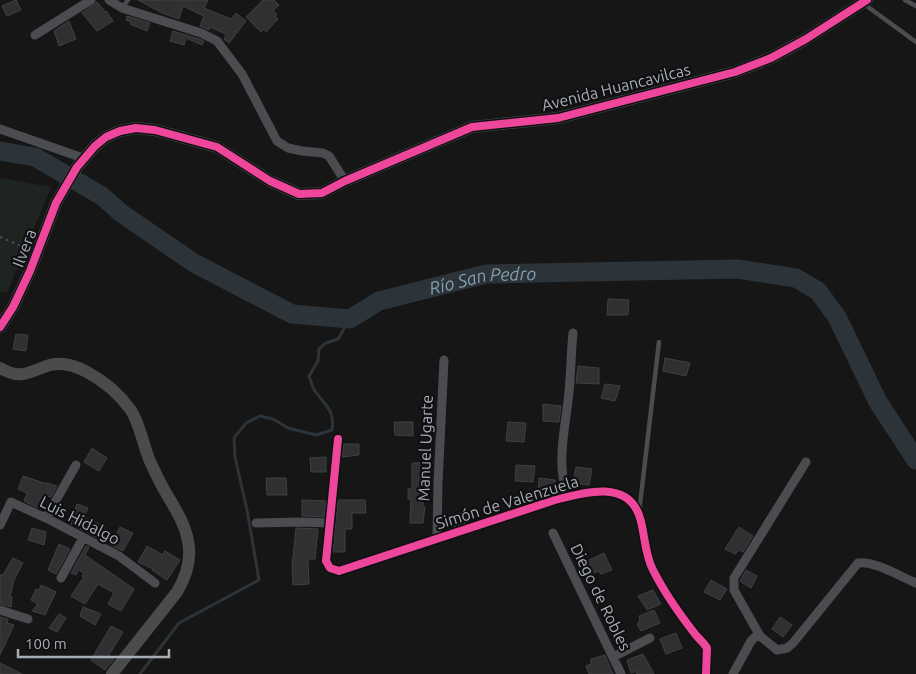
<svg xmlns="http://www.w3.org/2000/svg" width="916" height="674" font-family="Ubuntu,sans-serif">
<rect width="100%" height="100%" fill="#161616"/>
<path fill="#1e241f" d="M0 178 51 187 7 293 0 291Z"/>
<g fill="none" stroke-linecap="round" stroke-linejoin="round">
<path stroke="#2c3439" stroke-width="3" d="M140 674 179 623 259 580 247 510 235 457 234 438 246 423 260 416 273 419 288 428 316 435 332 430C335 410 325 405 315 391 312 387 311 381 309 376L318 361 319 349 326 343 338 339 350 319"/>
<path stroke="#2c3439" stroke-width="19" id="s1" d="M0 151 35 157 102 196 121 213 194 263 292 314 350 319 379 301 486 274 738 269 796 278 818 291 837 317 878 402 916 460"/>
</g>
<path fill="#303032" stroke="#3e4042" d="M16 0 21 10 7 16 2 6Z
M138 0H208L204 8 231 19 236 13 246 21 229 43 224 39 226 34 210 27 209 30 200 26 204 16 183 6 179 19 162 13Z
M263 0H274L279 5 273 11 277 14 275 16 278 19 266 32 264 29 261 32 246 17Z
M97 2 105 12 106 11 113 21 97 31 82 13Z
M127 16 150 23 147 31 130 24 131 22 126 20Z
M69 21 76 39 59 46 54 31Z
M173 31 199 39 204 41 202 45 186 38 184 45 170 41Z
M608 299 629 300 628 315H607Z
M16 334 28 335 26 351 13 349Z
M665 358 690 363 686 376 663 371Z
M578 366 599 368V384L576 383Z
M605 384 620 386 615 401 601 398Z
M543 404 561 406 559 422 543 421Z
M394 422H413V436L395 435Z
M508 422 526 423 524 442 506 441Z
M344 444H359V455L342 457Z
M92 448 107 458 99 471 84 462Z
M326 457V472H311L310 458Z
M412 463H429L428 478H423V507H425L423 523H410L411 499H408V489H412Z
M516 465 535 466 533 482 515 481Z
M576 467 592 469 589 485 573 483Z
M23 476 47 484V483L57 486 51 497 43 495 38 508 24 501 27 493 18 489Z
M266 478H286L287 495H267Z
M539 478 555 480V494L538 495Z
M302 500 326 501 324 517 302 516Z
M338 500H365L366 513H352V529H345V552H333Z
M77 504 88 508 84 517 105 527 98 538 71 524Z
M463 512 466 523 453 527 451 516Z
M120 527 133 533 123 551 111 545Z
M739 527 753 536 743 552 739 550 735 554 725 549Z
M32 528 46 532 44 545 28 540Z
M296 528 318 529 315 559H308L309 584 293 585 292 566Z
M59 544 70 549 56 574 48 570Z
M86 546 89 547 85 555 134 589 121 611 108 604 114 593 98 584 85 604 71 596 84 577 82 576 84 573 78 570 76 575 71 573Z
M147 546 163 555 165 551 180 560 167 580 152 570 153 569 138 562Z
M604 553 612 570 601 574 598 571 591 574 585 562Z
M13 558 23 563 14 580 10 597H12L11 607 0 604V575H3Z
M746 570 757 576 751 588 740 581Z
M711 580 727 589 720 600 704 592Z
M41 585 56 592 45 615 32 611 38 604 31 600 36 589 39 590Z
M653 590 661 604 647 610 638 596Z
M83 607 101 614 95 625 80 616Z
M654 610 660 623 641 631 637 624 640 621 639 616Z
M59 614 66 618 57 632 49 628Z
M0 617 8 619 7 623 14 625 0 655Z
M780 617 792 625 783 637 772 629Z
M111 626 123 632 109 655 114 659 105 670 91 660Z
M676 633 682 648 666 654 660 639Z
M643 654 654 674H637L636 671 631 673 627 660Z
M605 655 613 674H589L586 666 591 664V659Z
M0 663 22 674H0Z"/>
<g fill="none" stroke-linecap="round" stroke-linejoin="round">
<path stroke="#4c4d50" stroke-width="2" stroke-dasharray="2.5 4" stroke-linecap="butt" d="M0 237 26 248"/>
<path stroke="#4a4c4f" stroke-width="4.5" d="M905 0 916 6
M864 4 916 42
M122 8 128 0
M639 513 659 342"/>
<path stroke="#4a4c4f" stroke-width="9" d="M109 0 122 8 201 33 217 41 242 74 277 141 288 148 302 151 323 153 329 156 345 181
M35 35 91 0
M0 129 83 158
M338 439 326 561 330 568 339 571 555 500C582 493 626 479 639 515 645 531 644 553 653 570 663 590 681 616 695 634 699 639 704 643 707 648L706 674
M568 496C555 463 566 426 569 392 571 372 571 352 573 333
M46 518 76 465
M256 523 300 522 329 523
M0 525 11 502 50 520 119 556 155 583
M553 533 621 674
M437 538 438 483 444 360
M61 578 83 538
M0 610 28 619
M760 636 734 590V578L806 462
M613 657 650 638
M733 674 751 641 755 637 760 636 777 650 787 648 793 643 858 563C873 560 901 577 916 583"/>
<path stroke="#494b4d" stroke-width="12" d="M0 327 13 307 30 271 56 203 77 167 95 146 106 137 120 131 136 128 155 130 217 147 270 181 299 194 322 193 345 181 472 127 558 118 735 72 771 58 806 39 867 0
M0 368C22 381 30 371 50 365 62 362 76 366 87 372 104 381 119 394 130 409 139 421 143 444 149 459 154 470 160 483 166 493 175 509 185 523 188 541 192 560 186 577 177 592L112 674"/>
<g stroke="#101012" stroke-width="11">
<path id="cycleway" d="M0 327 13 307 30 271 56 203 77 167 95 146 106 137 120 131 136 128 155 130 217 147 270 181 299 194 322 193 345 181 472 127 558 118 735 72 771 58 806 39 867 0
M338 439 326 561 330 568 339 571 555 500C582 493 626 479 639 515 645 531 644 553 653 570 663 590 681 616 695 634 699 639 704 643 707 648L706 674"/>
</g>
<use href="#cycleway" stroke="#ed469a" stroke-width="8"/>
</g>
<g text-anchor="middle" dominant-baseline="central" stroke-width="4.5" stroke-linejoin="round" paint-order="stroke">
<g font-size="16" fill="#a8aeb6" stroke="#101012">
<text transform="translate(616 87) rotate(-14)">Avenida Huancavilcas</text>
<text transform="translate(24 248) rotate(-69)">Ilvera</text>
<text transform="translate(425 448) rotate(-88)">Manuel Ugarte</text>
<text transform="translate(507 502) rotate(-17)">Simón de Valenzuela</text>
<text transform="translate(80 520) rotate(27)">Luis Hidalgo</text>
<text transform="translate(601 597) rotate(64)">Diego de Robles</text>
</g>
<g font-size="18" font-style="italic" fill="#819faf" stroke="#101012">
<text stroke="none"><textPath href="#s1" startOffset="536">Río San Pedro</textPath></text>
</g>
</g>
<path d="M18 649v8h151v-8" fill="none" stroke="#a8aeb6" stroke-width="2.5"/>
<text x="25" y="649" font-size="15" fill="#a8aeb6" stroke="#101012" stroke-width="4" paint-order="stroke">100 m</text>
</svg>
